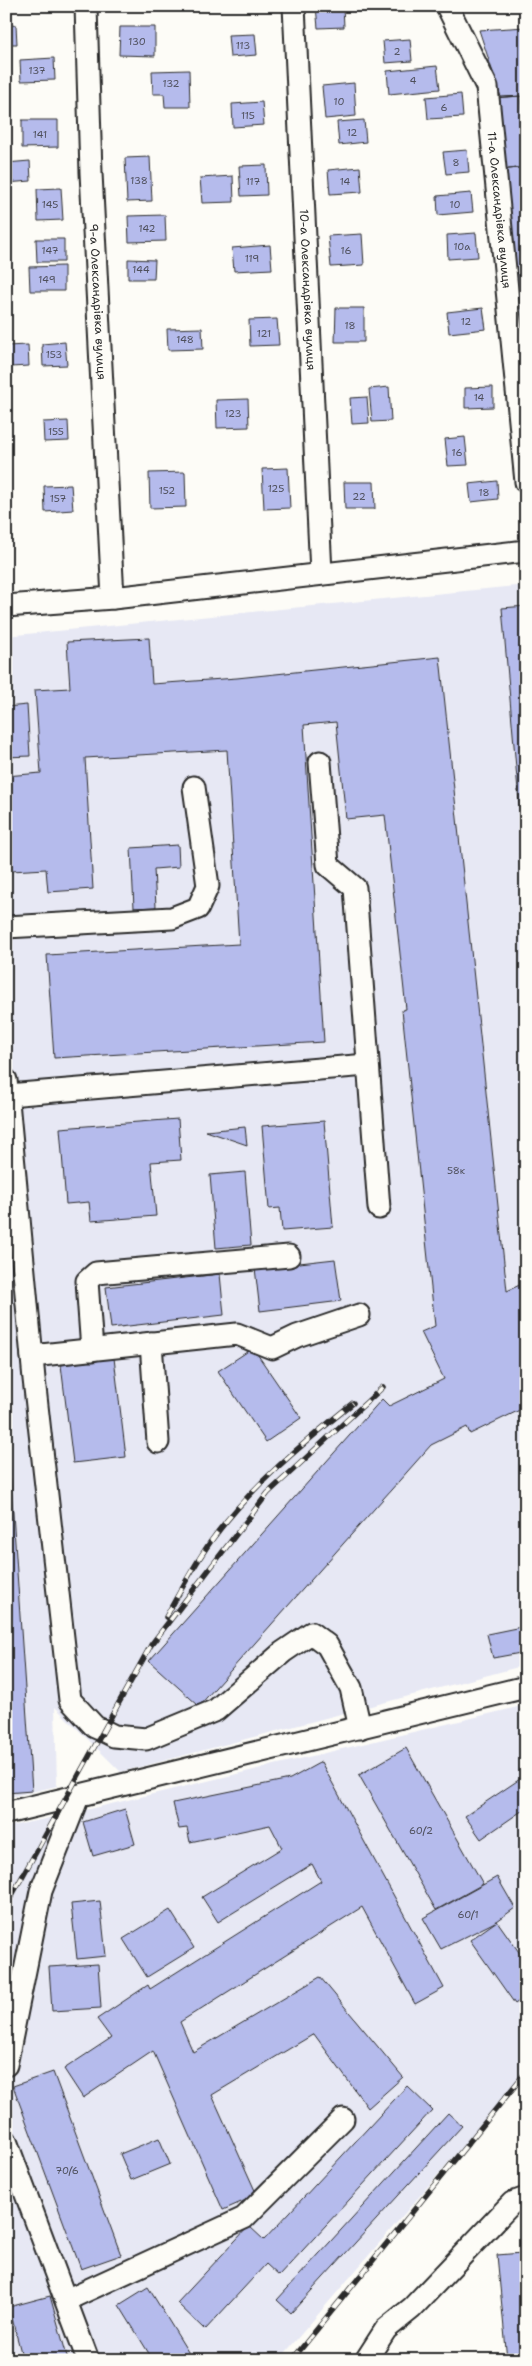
<svg xmlns="http://www.w3.org/2000/svg" width="532" height="2366" font-family="'Shantell Sans',sans-serif">
<rect width="100%" height="100%" fill="#fdfcf7"/>
<filter id="ink" filterUnits="userSpaceOnUse"><feTurbulence type="fractalNoise" baseFrequency=".02" numOctaves="2"/><feDisplacementMap in="SourceGraphic" scale="10" xChannelSelector="R" yChannelSelector="G"/><feConvolveMatrix kernelMatrix="1 2 1 2 8 2 1 2 1" color-interpolation-filters="sRGB"/></filter>
<g filter="url(#ink)">
<path fill="#e7e8f4" d="M526 585V1665L121 1772 55 1707 57 1786 6 1798V636Z
M526 1705V2072L279 2360H6V1827L69 1814Z"/>
<path fill="#b5bbec" stroke="#2b2b2b" d="M316 6H343L344 27 318 28Z
M16 25 17 44H6V26Z
M120 27H155V56L119 55Z
M526 27V96L501 97 479 30Z
M255 34 257 55 230 57 228 35Z
M410 39 412 61 385 63 383 41Z
M54 58 55 80 21 81 20 60Z
M437 66 440 89 389 94 387 71Z
M189 70 190 107H165L164 94H153L152 71Z
M354 83 356 116 325 119 322 86Z
M461 94 463 117 428 119 426 97Z
M520 96 526 167 501 170 495 98Z
M262 102 264 125 233 127 232 104Z
M6 115H11V148H6Z
M22 120H58V147L22 148Z
M364 120 366 142 339 145 337 122Z
M467 150 469 172 446 174 443 152Z
M150 157 152 201 127 202 125 158Z
M30 161 31 181 6 183V163Z
M266 165 267 195 241 196 239 166Z
M360 167 362 192 330 194 328 170Z
M526 167V344L519 345 501 170Z
M233 176 234 202 202 203 200 178Z
M61 188 63 220 38 221 37 189Z
M471 193 473 212 438 215 437 196Z
M165 215 166 241 129 242 128 216Z
M476 233 478 257 448 259 447 235Z
M362 234 364 265 331 267 328 236Z
M36 239H64V262H37Z
M270 245 272 269 234 271 232 248Z
M128 259 155 260 154 279H128Z
M64 266V291H30L29 267Z
M336 308H364V342H335Z
M483 308 486 329 449 333 447 312Z
M277 319 279 345 250 346 249 320Z
M202 328 203 349 168 350 167 329Z
M65 342 67 365 43 366 42 344Z
M28 345 29 366 11 367V379L6 380V346Z
M389 387 391 421 372 422 369 389Z
M493 387V407L465 408V388Z
M367 397 369 423 352 424 350 398Z
M248 399 249 427 217 428 216 400Z
M68 421 69 441 44 442 43 422Z
M465 437 468 465 448 466 445 439Z
M288 468 290 508 264 509 262 469Z
M185 472 186 507 150 508 149 473Z
M497 481 498 499 471 502 469 484Z
M344 482H374L375 509H345Z
M71 485 73 510 45 512 44 486Z
M526 606V882L502 608Z
M149 638 152 684 237 678 440 657 507 1291 526 1282V1407L470 1434 467 1427 431 1445 199 1706 149 1661 382 1399 389 1406 444 1379 421 1332 435 1326 402 1010 406 1009 385 815 346 819 336 722 304 725 324 1042 54 1058 47 955 239 944 227 750 85 758 93 889 48 892 46 869 11 871 6 776 41 773 35 690 70 688 67 642Z
M27 705 30 756 6 757V707Z
M178 845 179 867 154 869 156 907 134 908 131 848Z
M178 1119 181 1160 151 1162 156 1216 91 1221 89 1202 66 1204 60 1128Z
M324 1121 333 1227 282 1231 280 1208 269 1209 262 1126Z
M245 1127 247 1145 206 1131Z
M245 1172 251 1245 216 1248 210 1175Z
M335 1259 341 1301 260 1311 255 1268Z
M220 1274 224 1315 111 1328 106 1287Z
M253 1348 301 1418 266 1442 218 1371Z
M114 1358 126 1457 73 1463 61 1365Z
M6 1411 32 1791 6 1793Z
M526 1626V1652L493 1658 487 1634Z
M406 1748 483 1884 436 1910 359 1775Z
M321 1762 444 1988 415 2004 362 1907 180 2022 193 2052 320 1977 403 2077 368 2108 314 2034 212 2095 257 2195 223 2210 153 2051 83 2098 64 2069 111 2038 97 2019 148 1985 150 1989 321 1881 312 1864 218 1922 202 1897 282 1848 270 1825 190 1842 187 1828 179 1829 173 1803 290 1779Z
M526 1775V1808L481 1839 465 1816Z
M125 1809 135 1844 93 1856 83 1822Z
M497 1877 515 1908 497 1921 441 1949 423 1918Z
M100 1901 106 1956 77 1959 71 1904Z
M170 1910 194 1948 147 1977 123 1939Z
M497 1921 526 1962V1996L515 2004 470 1940Z
M98 1964 101 2008 52 2011 49 1967Z
M53 2072 121 2255 81 2269 13 2086Z
M407 2086 432 2110 279 2276 266 2264 205 2330 177 2303 249 2226 264 2240Z
M448 2113 462 2126 291 2313 277 2300Z
M159 2138 170 2164 131 2180 120 2154Z
M522 2253 526 2295V2360H507L497 2255Z
M148 2287 193 2360H153L119 2305Z
M50 2296 68 2360H23L9 2307Z"/>
<g fill="none" stroke-linecap="round" stroke-linejoin="round">
<g stroke="#2b2b2b" stroke-width="25">
<g id="minor">
<path id="s1" d="M86 6 91 173 113 598"/>
<path id="s2" d="M294 6 321 573"/>
<path id="s3" d="M447 6 487 87 526 482"/>
<path d="M6 606 113 598 526 551"/>
<path d="M320 762 328 865 355 888 379 1208"/>
<path d="M6 927 172 918 198 908 208 886 194 787"/>
<path d="M6 1080 34 1379 70 1700 95 1727 102 1730 114 1736 146 1739 216 1710 283 1652 311 1633 327 1645 351 1688 360 1728"/>
<path d="M8 1095 367 1065"/>
<path d="M151 1343 158 1442"/>
<path d="M92 1350 87 1281 96 1273 289 1256"/>
<path d="M32 1356 237 1334 272 1348 297 1336 359 1315"/>
<path d="M6 1813 526 1687"/>
<path d="M6 2065 41 1891 78 1797"/>
<path d="M6 2141 88 2360"/>
<path d="M66 2300 244 2218 343 2119"/>
<path d="M366 2360 386 2329 412 2308 512 2203 526 2198"/>
</g>
</g>
<use href="#minor" stroke="#fdfcf7" stroke-width="21"/>
<g stroke="#2b2b2b" stroke-width="5.5">
<path id="rail" d="M166 1617C180 1591 194 1565 211 1541 250 1487 301 1445 353 1403
M6 1906 151 1645 268 1493 383 1387
M292 2360 526 2072"/>
</g>
<use href="#rail" stroke="#fdfcf7" stroke-width="4" stroke-dasharray="11" stroke-linecap="butt"/>
</g>
</g>
<g text-anchor="middle" dominant-baseline="central" stroke-width="4" stroke-linejoin="round" paint-order="stroke">
<g font-size="10" fill="#4e4f5b">
<text x="137" y="41">130</text>
<text x="243" y="45">113</text>
<text x="397" y="51">2</text>
<text x="37" y="70">137</text>
<text x="413" y="80">4</text>
<text x="171" y="83">132</text>
<text x="339" y="101">10</text>
<text x="444" y="107">6</text>
<text x="248" y="115">115</text>
<text x="352" y="132">12</text>
<text x="40" y="134">141</text>
<text x="456" y="162">8</text>
<text x="139" y="180">138</text>
<text x="253" y="181">117</text>
<text x="345" y="181">14</text>
<text x="50" y="204">145</text>
<text x="455" y="204">10</text>
<text x="147" y="228">142</text>
<text x="462" y="246">10а</text>
<text x="50" y="250">147</text>
<text x="346" y="250">16</text>
<text x="252" y="258">119</text>
<text x="141" y="269">144</text>
<text x="47" y="279">149</text>
<text x="466" y="321">12</text>
<text x="350" y="325">18</text>
<text x="264" y="333">121</text>
<text x="185" y="339">148</text>
<text x="54" y="354">153</text>
<text x="479" y="397">14</text>
<text x="233" y="413">123</text>
<text x="56" y="431">155</text>
<text x="457" y="452">16</text>
<text x="276" y="488">125</text>
<text x="167" y="490">152</text>
<text x="484" y="492">18</text>
<text x="359" y="496">22</text>
<text x="58" y="498">157</text>
<text x="456" y="1170">58к</text>
<text x="421" y="1830">60/2</text>
<text x="468" y="1914">60/1</text>
<text x="67" y="2170">70/6</text>
</g>
<g font-size="12" fill="#2b2b2b" stroke="#fdfcf7">
<text stroke="none"><textPath href="#s3" startOffset="214">11-а Олександрівка вулиця</textPath></text>
<text stroke="none"><textPath href="#s2" startOffset="284">10-а Олександрівка вулиця</textPath></text>
<text stroke="none"><textPath href="#s1" startOffset="296">9-а Олександрівка вулиця</textPath></text>
</g>
</g>
<rect width="532" height="2366" fill="none" stroke="#fdfcf7" stroke-width="25"/>
<rect x="12" y="12" width="507" height="2341" fill="none" stroke="#2b2b2b" stroke-width="2" filter="url(#ink)"/>
</svg>
